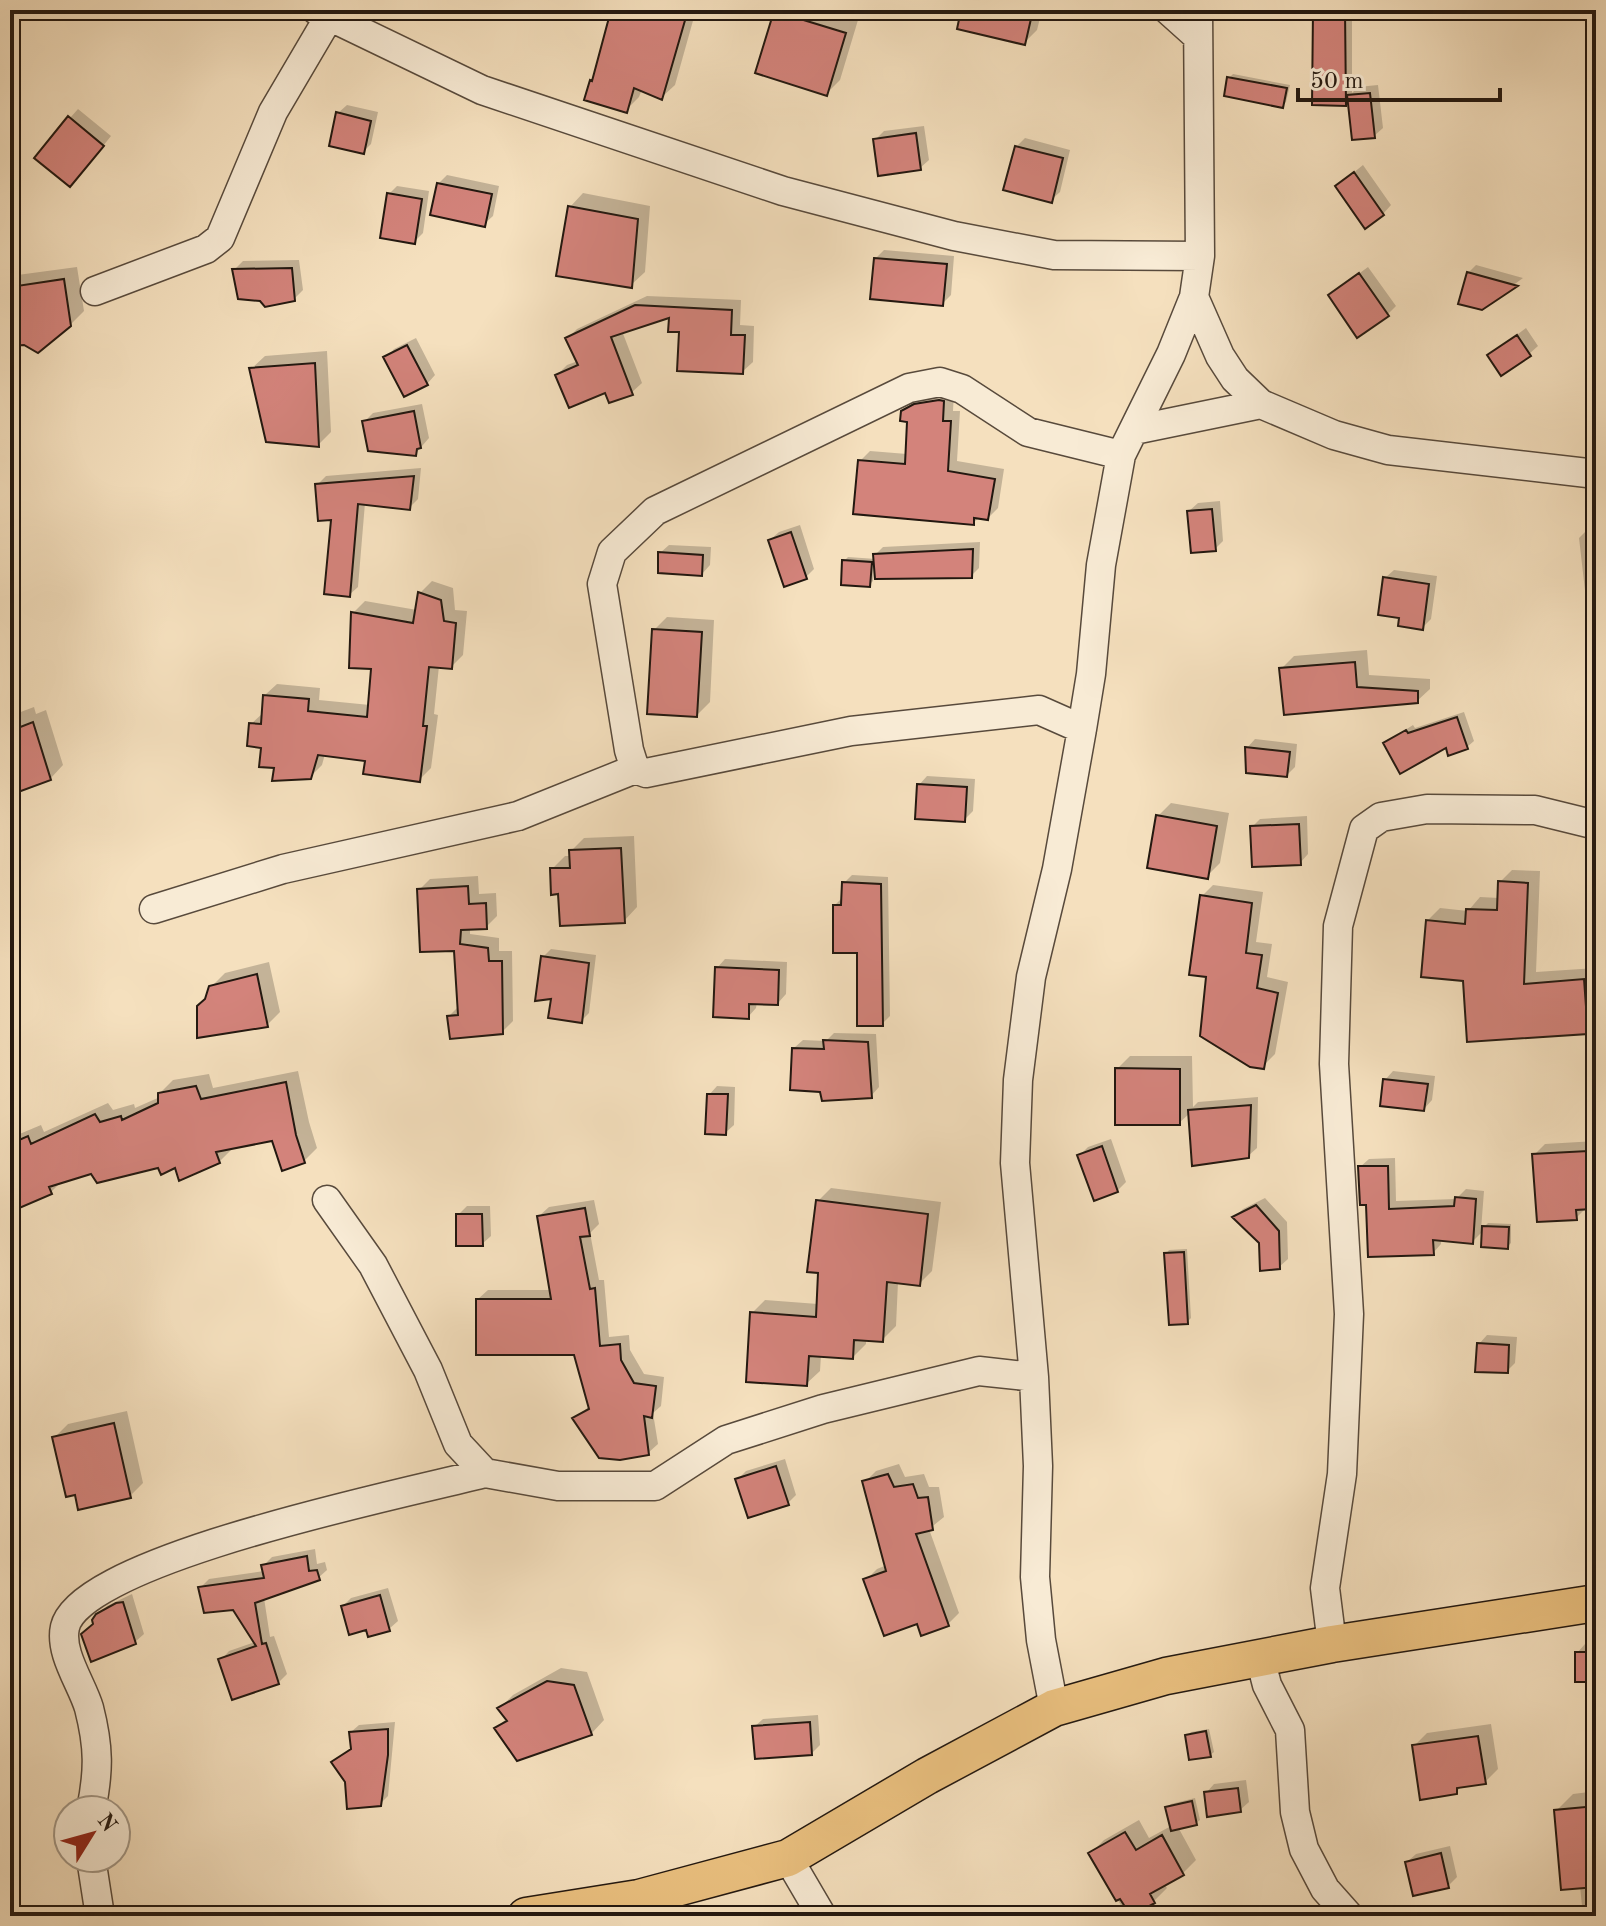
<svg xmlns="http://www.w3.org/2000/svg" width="1606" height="1926" font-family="'Old Standard TT',serif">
<rect width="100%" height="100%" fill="#f5e0be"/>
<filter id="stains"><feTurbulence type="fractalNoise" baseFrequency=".0025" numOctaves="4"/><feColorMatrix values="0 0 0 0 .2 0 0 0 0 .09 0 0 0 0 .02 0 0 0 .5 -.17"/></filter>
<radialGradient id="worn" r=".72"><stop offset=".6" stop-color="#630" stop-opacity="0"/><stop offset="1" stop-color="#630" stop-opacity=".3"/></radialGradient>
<path fill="#0003" d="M613 10H696L675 85 662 97 642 89 639 97 626 110 592 81 595 77Z
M777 10H826L858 20 840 80 827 93 776 12Z
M963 10H1042L1037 30 1024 43Z
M1315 10H1352V93L1358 87 1378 85 1383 128 1374 136 1350 99 1345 104Z
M1233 74 1290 85 1286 102 1282 106 1229 78Z
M347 105 378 112 371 144 363 152 338 113Z
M78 109 111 136 79 176 70 118Z
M924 126 929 160 920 168 875 140 884 131Z
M1025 138 1070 150 1060 192 1051 200 1016 147Z
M1363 165 1391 205 1383 214 1337 186Z
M447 175 499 186 493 216 484 224 438 184Z
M397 186 429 191 423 233 414 242 389 194Z
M583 193 650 206 645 272 631 285 570 207Z
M884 250 954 256 951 295 942 304 876 258Z
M299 260 303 290 294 299H261L234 270 243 261Z
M1476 265 1523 278 1482 308 1468 273Z
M77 267 84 311 70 325 25 343 10 344V276Z
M1368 267 1396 306 1387 315 1330 295Z
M647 296 741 300 740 325 754 326 753 362 742 372 681 330 671 315 622 331 642 383 631 393 607 390 557 375 567 365 578 361 567 339 577 329Z
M1526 328 1538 346 1529 354 1490 355Z
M416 338 435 375 427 384 386 358 394 349Z
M327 351 331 432 318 445 251 369 265 356Z
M954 391 953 411H960L957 461 1004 469 998 508 988 518 980 517 973 523 860 461 870 451 907 454 910 420 903 412 914 401Z
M422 404 429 438 415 454 364 422 373 413Z
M421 468 418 499 409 508 365 503 358 587 349 595 333 518 317 485 326 476Z
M1220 501 1223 541 1215 549 1189 511 1198 503Z
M1593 524H1596V607L1587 608 1579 538Z
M800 525 814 569 806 577 770 540 779 532Z
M980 542 979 568 971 576 874 567 873 581 869 585 844 561 848 557 876 559 875 555 883 547Z
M669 545 711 547 710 565 702 574 660 553Z
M1394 570 1437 576 1431 619 1422 628 1401 617 1385 578Z
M432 581 453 588 455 610 467 611 463 655 451 667 439 666 434 714 438 715 431 768 419 780 367 759 325 754 322 765 310 777 276 766 251 724 263 713 265 695 277 684 320 688 319 700 370 705 373 667 353 613 365 601 417 610 420 593Z
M667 617 714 620 710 702 697 715 654 630Z
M1367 650 1369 675 1430 679V689L1417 701 1286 713 1281 669 1294 656Z
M34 707 36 714 46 710 63 765 50 779 10 792V716Z
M1464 712 1474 741 1467 747 1385 743 1413 725 1415 728Z
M1255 739 1297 744 1295 767 1287 775 1247 748Z
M927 776 975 779 973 811 964 820 919 785Z
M1171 803 1229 813 1220 863 1207 876 1158 816Z
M1307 816 1308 854 1300 863 1252 827 1260 819Z
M634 836 637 907 624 921 552 869 565 856H571V851L584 838Z
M1512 870 1540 871 1536 972 1596 968V1023L1587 1032 1464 979 1427 921 1440 908 1468 911 1480 897 1499 898 1500 882Z
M852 875 888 877 890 1016 882 1024 859 951 835 905 843 897 844 883Z
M478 876 479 894 496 893 497 916 486 927 470 928V934L499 938V951H512L513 1021 502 1032 449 1016 459 1006 456 948 419 890 430 879Z
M1213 885 1263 892 1256 942 1272 944 1267 977 1288 982 1275 1054 1263 1066 1208 976 1202 896Z
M551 949 596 955 589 1013 581 1021 553 997 543 957Z
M725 959 787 962 786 994 778 1003 757 1002 756 1008 748 1017 717 968Z
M269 962 280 1012 267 1025 208 998 211 987 225 973Z
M834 1033 876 1034 879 1087 871 1096 821 1090 794 1048 803 1040 826 1041Z
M1130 1056H1192L1193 1107 1198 1102 1258 1097 1257 1148 1248 1156 1190 1113 1179 1123 1117 1069Z
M298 1071 309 1122 317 1148 304 1161 273 1138 232 1149 219 1162 91 1172 63 1180 51 1192 10 1210V1138L41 1125 44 1132 108 1103 113 1110 134 1104 135 1108 160 1097V1093L173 1080 209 1074 213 1088Z
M1393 1071 1435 1076 1432 1100 1424 1109 1385 1080Z
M717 1086 735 1087 734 1125 725 1133 709 1095Z
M1111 1139 1126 1182 1117 1191 1080 1155 1088 1147Z
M1596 1141V1207L1586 1208 1576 1218 1534 1155 1545 1144Z
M1395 1158 1396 1201 1456 1199 1466 1189 1484 1191 1481 1230 1488 1223 1511 1224V1243L1507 1247 1484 1230 1472 1242 1441 1239V1244L1433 1253 1368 1203 1360 1167 1369 1159Z
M831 1188 941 1202 932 1271 919 1284 898 1282 896 1326 882 1340 866 1338V1344L853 1357 821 1355 820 1371 806 1384 752 1313 765 1300 818 1304V1201Z
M1265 1198 1287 1222 1288 1259 1279 1267 1260 1243 1235 1217 1243 1209Z
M594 1200 599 1224 590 1233 599 1280H604L609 1337 629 1335 630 1350 644 1374 664 1377 661 1406 653 1413 658 1444 648 1453 574 1418 590 1406 575 1353 478 1299 488 1290H551L539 1216 549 1207Z
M467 1206H490L491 1236 482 1244 458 1215Z
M1187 1249 1191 1318 1187 1322 1166 1254 1169 1250Z
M1487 1335 1517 1337 1515 1363 1507 1371 1479 1344Z
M127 1411 143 1483 130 1496 54 1438 68 1424Z
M785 1459 796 1495 788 1503 737 1480 746 1471Z
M899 1464 905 1477 924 1474 929 1487H939L944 1517 929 1529 959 1613 948 1624 918 1622 866 1580 877 1569 887 1565 865 1482 876 1471Z
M315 1549 317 1564 325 1562 327 1570 318 1578 264 1598 270 1637 274 1636 287 1674 278 1683 221 1660 229 1651 255 1642 234 1608 200 1588 209 1579 264 1571 263 1566 272 1557Z
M388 1588 398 1621 389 1629 343 1606 351 1598Z
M132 1594 144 1634 135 1642 95 1624 98 1616 107 1606Z
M1585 1644H1596V1680L1577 1653Z
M561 1668 587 1672 604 1720 591 1734 497 1728 507 1718 500 1708 513 1695Z
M818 1715 820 1745 811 1754 754 1727 763 1719Z
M395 1722 388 1796 380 1804 347 1782 334 1762 353 1747 351 1732 359 1725Z
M1491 1724 1498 1769 1485 1782 1463 1785 1456 1792 1414 1746 1427 1733Z
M1209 1729 1214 1752 1210 1755 1187 1736 1191 1732Z
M1596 1762V1916H1583L1580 1886 1556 1811 1573 1794 1589 1792V1769Z
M1246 1780 1249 1802 1240 1810 1206 1793 1214 1784Z
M1195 1798 1200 1820 1196 1823 1178 1827 1196 1860 1183 1873 1164 1884 1167 1888 1154 1901 1127 1916 1091 1853 1104 1840 1139 1820 1149 1838 1171 1826 1167 1807 1171 1804Z
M1450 1846 1457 1877 1448 1886 1407 1862 1416 1854Z"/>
<path fill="#d3837b" stroke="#231810" stroke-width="2" d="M611 10H688L662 100 634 88 627 113 584 100 590 80 592 81Z
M961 10H1033L1025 45 957 29Z
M1313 10H1345L1346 106 1312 105Z
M774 11 846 33 827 96 755 73Z
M1227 77 1287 88 1283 108 1224 96Z
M1370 93 1375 138 1352 140 1347 95Z
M336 112 371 121 364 154 329 146Z
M68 116 104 146 70 187 34 158Z
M916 133 921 170 878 176 873 139Z
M1015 146 1063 158 1052 203 1003 190Z
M1354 172 1384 215 1365 229 1335 186Z
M437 183 492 194 485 227 430 215Z
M387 193 422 199 415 244 380 238Z
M568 206 638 219 632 288 556 276Z
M874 258 947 264 943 306 870 299Z
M292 268 295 301 265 307 260 301 238 299 232 269Z
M1467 272 1518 286 1482 310 1458 304Z
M1359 273 1389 316 1357 338 1328 295Z
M64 279 71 326 38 353 24 345 10 346V287Z
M635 305 732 310 731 335H745L743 374 677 371 679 332H668L669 318 611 337 633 395 609 403 605 393 569 408 555 375 578 365 565 338Z
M1517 335 1531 356 1501 376 1487 355Z
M407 345 428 385 404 397 383 357Z
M315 363 319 447 266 442 249 368Z
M939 400 944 401 943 421H951L948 471 995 479 988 520 974 518V525L853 514 858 460 905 464 907 422 900 421 901 411 914 404Z
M414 411 421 448 417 449 416 456 368 451 362 421Z
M414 476 410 510 358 504 350 597 324 594 331 520 318 521 315 484Z
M1212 509 1216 551 1191 553 1187 511Z
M791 532 807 579 784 587 768 540Z
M973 549 972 578 875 579 873 554Z
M658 552 703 555 702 576 658 573Z
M842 560 872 562 870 587 841 585Z
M1383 577 1429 584 1423 630 1398 626 1399 618 1378 615Z
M418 592 441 600 444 621 456 623 452 669 429 667 423 726H427L420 782 363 774 365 761 318 755 311 779 272 781 274 768 259 767 261 748 247 746 249 723 261 724 263 695 309 699 308 711 367 717 371 669 349 668 351 612 413 623Z
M652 629 702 632 697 717 647 714Z
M1355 662 1357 687 1418 691V703L1284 715 1279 668Z
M1457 717 1468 749 1448 756 1446 748 1400 774 1383 743 1406 730 1408 733Z
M33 722 51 780 10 795V731Z
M1245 747 1290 752 1287 777 1246 773Z
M917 784 967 787 965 822 915 819Z
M1156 815 1217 826 1208 879 1147 868Z
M1299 824 1301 865 1252 867 1250 826Z
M621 848 625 923 560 926 558 894 551 895 550 868H570L569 850Z
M1498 881 1528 883 1524 984 1584 979 1588 1034 1467 1042 1463 981 1421 977 1426 920 1465 924 1466 909 1497 910Z
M842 882 881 884 883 1026H857V953H833V905H841Z
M468 886 469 904 486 903 487 929 461 930 460 944 488 948 489 961H502L503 1034 450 1039 447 1016 458 1015 454 951 420 952 417 889Z
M1200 895 1252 903 1246 953 1262 955 1257 988 1278 993 1264 1069 1250 1067 1200 1036 1206 977 1189 975Z
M541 956 589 963 582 1023 548 1018 551 999 535 1001Z
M715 967 779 970 778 1005 749 1004V1019L713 1017Z
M257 974 268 1027 197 1038V1006L205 999 209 986Z
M823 1040 868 1042 872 1098 822 1101 820 1092 790 1090 792 1048 824 1049Z
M1115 1068 1180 1069V1125H1115Z
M1383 1079 1428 1084 1424 1111 1380 1106Z
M286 1082 296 1135 305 1163 282 1171 272 1141 216 1152 220 1163 179 1181 175 1168 161 1175 158 1168 97 1183 91 1174 49 1187 52 1194 10 1212V1144L28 1136 31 1144 95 1114 100 1122 121 1116 122 1120 158 1103V1093L196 1086 201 1099Z
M707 1094H728L726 1135 705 1134Z
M1251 1105 1249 1158 1192 1166 1188 1110Z
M1102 1146 1118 1192 1094 1201 1077 1155Z
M1588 1151 1592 1209 1576 1210 1577 1220 1537 1222 1532 1154Z
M1358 1166H1388L1389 1209 1454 1206 1455 1197 1476 1199 1473 1244 1433 1240 1434 1255 1368 1257 1366 1205H1360Z
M816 1200 928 1214 920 1286 887 1282 883 1342 854 1340 853 1359 809 1356 807 1386 746 1382 750 1312 816 1317 818 1273 807 1272Z
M1256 1205 1279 1231 1280 1269 1260 1271 1259 1243 1232 1217Z
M585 1208 590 1236 580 1237 590 1289 595 1288 600 1346 620 1344 621 1360 634 1383 656 1386 652 1418 644 1416 649 1455 620 1460 599 1458 572 1418 589 1409 574 1355H476V1299H551L537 1216Z
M456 1214H482L483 1246H456Z
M1482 1226 1509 1227 1508 1249 1481 1247Z
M1184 1252 1188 1324 1169 1325 1164 1253Z
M1477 1343 1509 1345 1508 1373 1475 1372Z
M114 1423 131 1498 78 1510 75 1495 66 1497 52 1437Z
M776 1466 789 1505 748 1518 735 1479Z
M888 1474 894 1487 913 1484 918 1498 928 1497 933 1530 916 1534 949 1626 921 1636 917 1624 884 1636 863 1579 886 1571 862 1481Z
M307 1556 309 1571 317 1570 320 1580 255 1603 262 1644 266 1643 279 1684 232 1700 218 1659 256 1646 233 1610 204 1613 198 1587 264 1578 261 1565Z
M380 1595 390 1631 368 1637 366 1630 349 1635 341 1606Z
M123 1602 136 1644 91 1662 81 1634 93 1624 92 1620 96 1614 116 1603Z
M1575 1652H1596V1682H1575Z
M547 1681 574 1685 592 1735 517 1761 494 1728 507 1721 497 1708Z
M810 1722 812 1755 755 1759 752 1726Z
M388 1729V1755L381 1806 347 1809 345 1782 331 1762 351 1749 349 1732Z
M1206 1731 1211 1757 1189 1760 1185 1735Z
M1478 1736 1486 1784 1457 1788V1794L1420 1800 1412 1745Z
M1238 1788 1241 1812 1207 1817 1204 1792Z
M1192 1801 1197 1825 1171 1831 1165 1807Z
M1596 1806V1887L1561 1890 1554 1810Z
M1125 1832 1136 1850 1162 1835 1184 1875 1150 1894 1155 1903 1131 1916 1120 1899 1116 1901 1088 1853Z
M1441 1853 1449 1888 1413 1896 1405 1862Z"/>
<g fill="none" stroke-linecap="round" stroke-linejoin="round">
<g stroke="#584a3c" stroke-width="31">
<path id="minor" d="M316 10 482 90 783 191 954 236 1054 255 1200 256
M1168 10 1197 36
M95 291 206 249 220 238 273 112 333 10
M1194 297 1220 356 1235 379 1261 404 1334 435 1388 450 1596 474
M1134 430 1261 404
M1082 729 1039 710 851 731 646 773 635 769 629 750 602 584 612 552 655 511 909 388 940 382 962 389 1028 432 1121 455
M154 909 283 869 518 816 635 769
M327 1200 373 1265 428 1370 458 1444 485 1473 558 1486H655L726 1440 823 1409 979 1371 1034 1377
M1332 1644 1325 1588 1342 1474 1349 1314 1334 1064 1338 926 1364 829 1381 817 1427 809 1535 810 1596 825
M1260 1658 1267 1685 1290 1730 1295 1812 1304 1849 1325 1889 1349 1916
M1054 1708 1041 1640 1035 1577 1038 1466 1034 1377 1015 1163 1018 1080 1031 977 1057 869 1082 729 1091 674 1101 565 1121 455 1171 354 1194 297 1200 256 1198 10
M91 1810C99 1771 99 1747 89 1708 82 1684 59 1653 65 1627 81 1558 416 1491 485 1473
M91 1858 100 1916
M788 1858 822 1916"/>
</g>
<g stroke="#231810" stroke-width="39">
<path id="major" d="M526 1916 639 1898 788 1858 927 1776 1054 1708 1166 1676 1332 1644 1596 1603"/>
</g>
<use href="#minor" stroke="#f8ebd5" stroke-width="28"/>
<use href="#major" stroke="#eac07f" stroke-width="36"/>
</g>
<rect width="1606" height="1926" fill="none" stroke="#f5e0be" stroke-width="40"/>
<rect x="12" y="12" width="1582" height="1902" fill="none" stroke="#231810" stroke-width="4"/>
<rect x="20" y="20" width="1566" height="1886" fill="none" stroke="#231810" stroke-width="2"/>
<g transform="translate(92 1834) rotate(53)"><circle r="38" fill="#f8ebd5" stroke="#a39786" stroke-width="2"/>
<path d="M0-6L14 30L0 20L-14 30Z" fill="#8f2418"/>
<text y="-12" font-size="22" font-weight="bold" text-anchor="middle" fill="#231810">N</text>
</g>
<path d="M1298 88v12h202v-12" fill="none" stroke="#231810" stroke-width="4"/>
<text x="1310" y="88" font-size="24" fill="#231810" stroke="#f8ebd5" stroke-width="6" paint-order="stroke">50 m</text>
<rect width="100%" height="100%" filter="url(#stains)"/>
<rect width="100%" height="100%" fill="url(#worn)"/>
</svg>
